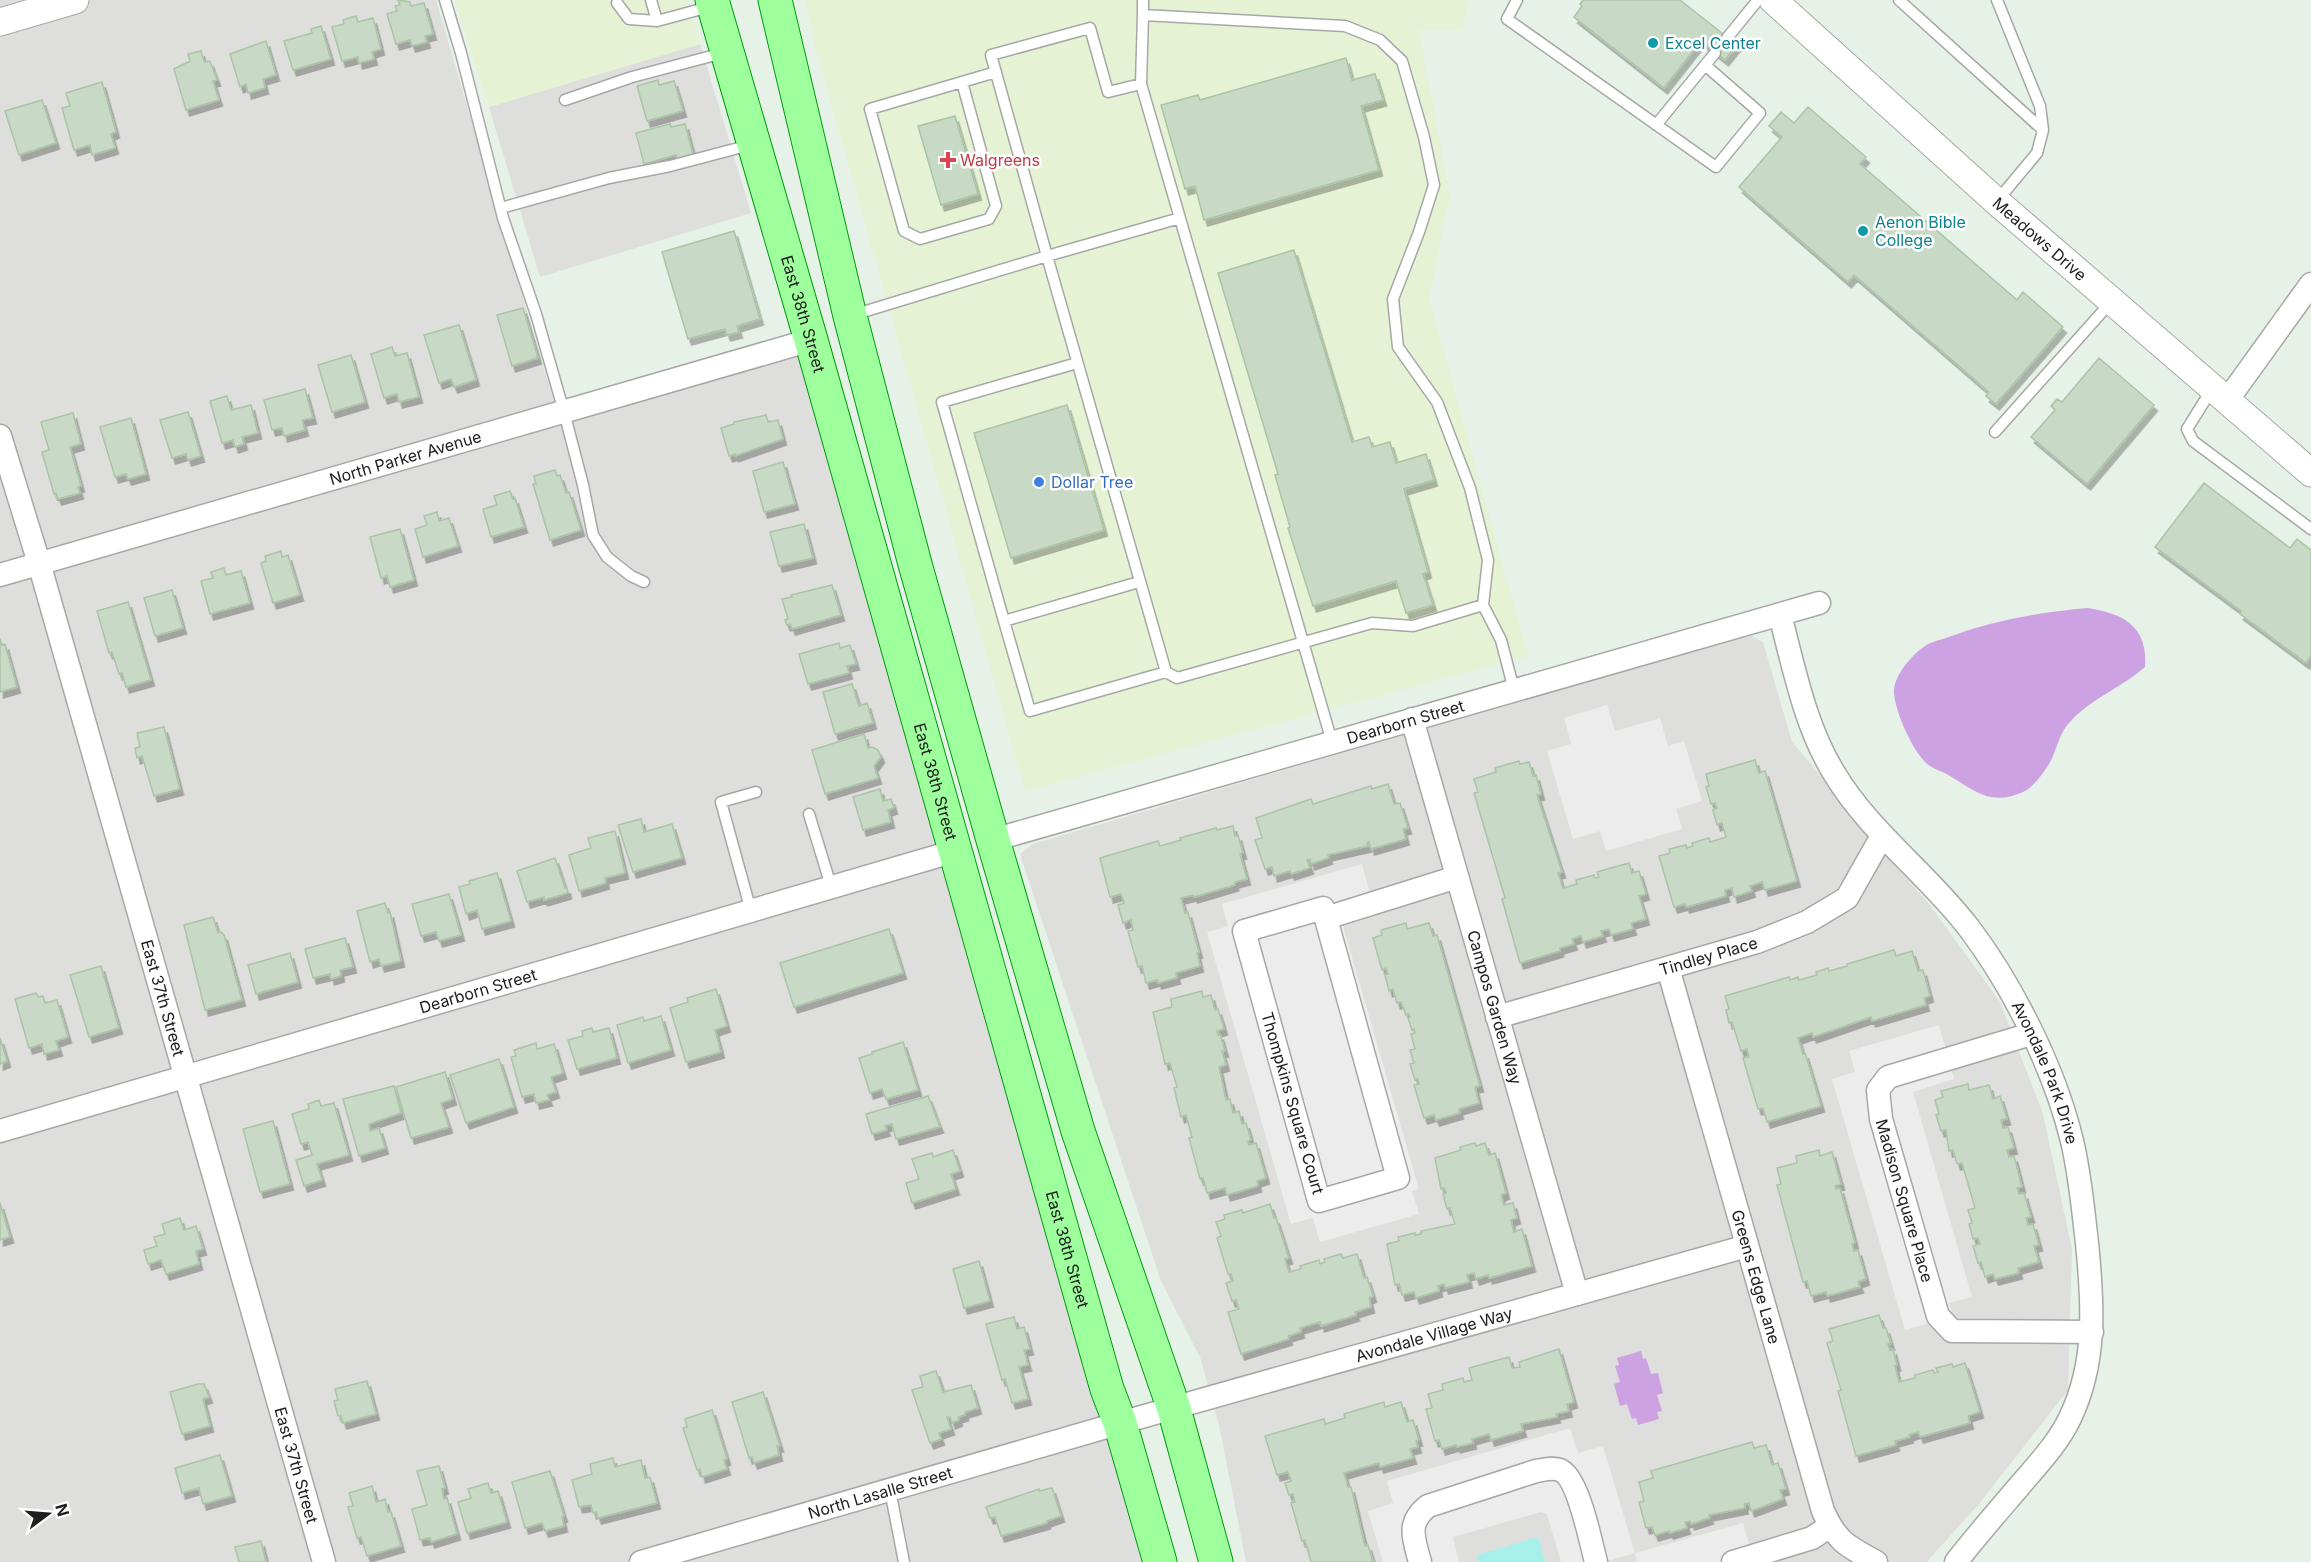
<svg xmlns="http://www.w3.org/2000/svg" width="2311" height="1562" font-family="Inter,sans-serif">
<defs>
<filter id="shadow"><feDropShadow dx="3.5" dy="6" stdDeviation="0" flood-color="#0004"/></filter>
</defs>
<rect width="100%" height="100%" fill="#e6f1e7"/>
<path fill="#dededd" d="M0 0H436L559 420 810 351 1153 1562H0Z
M700 44 751 213 540 277 489 107Z
M1748 634 1763 642 1792 742 1929 904 2000 1002 2043 1114 2072 1249 2068 1390 1978 1505 1930 1558 1928 1562H1246L1219 1425 1200 1357 1161 1281 1020 854 1033 844Z"/>
<path fill="#e5f3d4" d="M455 0H686L700 44 489 107Z
M805 0H1468L1463 30H1419L1450 195 1429 298 1528 656 1025 791 816 49Z"/>
<path fill="#a7f0eb" d="M1538 1537 1545 1562H1479L1477 1555Z"/>
<path fill="#ececec" d="M1607 705 1615 731 1660 718 1668 746 1684 741 1702 801 1676 809 1682 829 1606 851 1600 831 1573 839 1547 751 1571 744 1564 718Z
M1362 864 1376 916 1343 926 1419 1189 1412 1191 1419 1214 1320 1242 1313 1218 1291 1224 1207 932 1228 926 1222 904Z
M1939 1025 1954 1079 1913 1092 1972 1297 1949 1303 1953 1316 1905 1330 1832 1079 1855 1072 1849 1051Z
M1570 1428 1578 1453 1603 1446 1635 1553 1743 1523 1754 1562H1637L1635 1553 1604 1562H1561L1547 1514 1541 1512 1453 1537 1459 1562H1383L1368 1511 1393 1503 1387 1481Z"/>
<path fill="#cca2e3" d="M2088 608C2125 614 2148 627 2145 667 2121 688 2090 699 2069 723 2060 733 2058 744 2053 756 2049 766 2035 786 2025 791 1992 807 1976 792 1950 776 1944 772 1936 770 1930 766 1914 756 1893 708 1894 690 1895 674 1913 654 1925 646 1931 642 1940 640 1946 638 1991 621 2040 612 2088 608Z
M1641 1351 1643 1359 1646 1358 1651 1374 1658 1373 1663 1393 1657 1395 1662 1411 1657 1412 1659 1419 1638 1425 1636 1418 1632 1419 1627 1404 1620 1406 1614 1384 1620 1382 1615 1366 1619 1365 1617 1358Z"/>
<path fill="#c8d9c5" stroke="#aac5a6" stroke-width="1.5" filter="url(#shadow)" d="M398 0 410 2 411 6 424 3 433 34 425 36 427 42 412 46 410 40 396 44 387 14 397 11 395 6 400 5Z
M1583 0H1680L1737 45 1725 60 1701 41 1664 88 1574 17 1582 6 1580 4Z
M356 16 358 22 373 18 381 49 372 52 374 59 359 63 358 57 342 61 332 27 344 24 343 20Z
M321 26 331 59 293 70 284 41 312 33 311 29Z
M266 41 276 75 263 79 265 88 248 93 246 84 240 87 230 54Z
M201 51 204 62 210 61 217 80 213 81 219 100 186 110 174 69 190 61 188 54Z
M1346 58 1352 80 1375 74 1383 100 1361 106 1379 170 1204 220 1195 186 1185 189 1161 105 1198 95 1200 100Z
M658 80 659 85 674 81 683 111 647 121 637 86Z
M102 82 116 132 111 134 115 148 92 155 90 145 74 150 62 108 70 106 66 93Z
M42 100 56 143 19 155 5 111Z
M1808 107 1866 157 1860 164 2017 300 2023 292 2063 327 1996 404 1986 396 1989 392 1854 275 1848 282 1739 187 1782 137 1769 126 1781 112 1794 123Z
M955 116 978 194 941 205 918 126Z
M670 124 671 127 685 124 693 154 677 159 676 155 644 164 636 133Z
M734 231 760 319 737 326 739 332 727 335 725 329 688 339 662 252Z
M1294 250 1352 442 1369 437 1372 447 1390 442 1396 463 1426 454 1434 480 1404 489 1428 572 1423 574 1433 605 1406 613 1396 581 1313 606 1288 528 1290 527 1275 475 1278 474 1218 273Z
M523 308 538 358 512 366 497 315Z
M459 325 476 380 454 387 451 379 439 383 424 335Z
M392 347 395 356 407 353 419 397 399 402 397 394 384 398 371 354Z
M351 355 365 402 332 412 318 365Z
M2099 358 2154 405 2087 484 2031 437 2055 410 2051 406 2057 399 2062 402Z
M305 389 313 418 302 420 305 430 284 436 282 428 272 430 264 400Z
M227 396 231 410 251 405 258 433 242 437 244 444 235 447 233 440 222 443 210 401Z
M1067 405 1104 530 1011 558 974 433Z
M188 412 201 456 188 460 186 454 172 458 160 420Z
M73 413 81 444 70 447 81 486 78 487 80 493 58 499 56 493 54 494 42 452 49 450 41 422Z
M766 415 768 422 778 420 783 439 735 456V454L729 456 721 428 734 424V422Z
M131 418 146 474 128 479 126 474 115 477 100 427Z
M783 462 795 504 764 512 753 471Z
M555 470 557 476 560 475 566 493 569 492 581 530 550 540 533 484H536L534 476Z
M2204 483 2290 548 2297 539 2311 550V656L2306 663 2240 614 2241 611 2155 547Z
M510 491 513 499 515 498 524 527 491 537 483 509 497 505 494 496Z
M437 512 439 521 449 518 458 546 423 557 415 529 427 525 424 516Z
M804 524 813 558 779 566 770 532Z
M400 529 414 580 390 587 387 576 381 578 370 537Z
M281 551 282 557 288 555 300 595 273 603 261 563 266 561 265 556Z
M224 568 226 575 241 571 250 603 210 614 201 581 213 578 211 572Z
M832 585 841 615 792 629 790 624 787 625 785 620 788 619 782 599 792 597 791 595Z
M172 590 183 628 155 636 144 598Z
M128 602 151 680 126 687 122 673 119 674 112 652 109 653 97 611Z
M0 639 2 645 5 644 17 687 0 692Z
M839 643 840 648 850 645 856 664 847 666 849 673 808 684 799 654Z
M852 684 859 706 867 703 873 723 835 734 823 692Z
M164 727 180 789 154 796 142 756 137 758 135 748 140 747 137 733Z
M864 734 868 748 872 747 878 750 881 757 874 766 878 778 825 794 812 750Z
M1755 760 1759 773 1765 771 1797 881 1765 890 1762 882 1750 886 1752 891 1734 897 1732 888 1725 890 1726 896 1686 907 1685 904 1674 907 1659 856 1670 853 1669 849 1686 845 1687 848 1693 846 1692 843 1709 838 1710 842 1726 837 1722 823 1717 825 1713 810 1717 808 1715 803 1711 804 1706 787 1709 786 1706 774Z
M1519 761 1520 764 1529 762 1533 776 1536 775 1541 794 1537 795 1562 872 1558 873 1563 888 1577 884 1576 880 1594 875 1595 878 1599 877 1597 872 1629 863 1632 873 1639 871 1646 894 1639 896 1646 919 1631 923 1633 929 1611 935 1609 929 1601 931 1603 936 1583 942 1581 936 1572 939 1574 944 1560 948V951L1520 963 1502 899 1505 898 1474 793 1478 792 1474 779 1496 772 1495 768Z
M1388 784 1394 804 1400 803 1408 828 1403 829 1406 839 1371 849 1369 842 1367 843 1368 846 1328 855 1329 858 1311 864 1310 859 1307 860 1310 868 1291 874 1290 871 1274 876 1272 867 1265 869 1255 840 1262 838 1256 818 1311 799 1313 804 1371 786 1372 789Z
M880 789 883 801 891 799 894 808 888 810 891 822 863 830 853 797Z
M641 819 644 832 672 824 682 858 633 872 618 825Z
M1233 826 1235 836 1238 835 1243 853 1240 854 1247 879 1235 882V885L1194 897 1193 895 1181 898 1185 913 1188 912 1199 952 1197 953 1200 966 1176 973 1177 978 1158 983 1157 980 1146 983 1142 966 1138 967 1128 931 1133 930 1131 920 1123 923 1118 905 1124 903 1121 894 1110 897 1100 858 1158 841 1160 846 1181 840 1180 838 1216 828 1217 830Z
M615 831 625 873 605 878 606 883 579 891 569 855 591 848 588 838Z
M555 858 565 888H567L568 893 544 900V897L527 902 517 871Z
M497 873 511 921 482 929 477 910 466 914 459 887 470 884 469 881Z
M449 894 461 935 439 941 436 932 421 936 412 904Z
M385 903 388 913 390 912 401 961 381 966 379 959 370 962 357 911Z
M213 917 218 933 221 932 224 935 242 1000 205 1010 184 925Z
M1406 923 1407 929 1429 923 1433 936 1437 935 1480 1086 1475 1087 1479 1103 1459 1109 1460 1113 1436 1120 1434 1115 1424 1118 1414 1085 1419 1084 1418 1079 1415 1080 1410 1064 1414 1063 1410 1050 1415 1049 1411 1034 1415 1033 1414 1029 1412 1030 1408 1018 1410 1017 1409 1014 1406 1015 1401 1002 1397 1003 1393 989 1389 991 1385 975 1388 974 1386 968 1382 970 1373 938 1382 935 1381 930Z
M889 929 903 973 794 1007 780 963Z
M345 938 353 967 340 970 341 976 331 979 330 974 313 978 305 949Z
M1894 950 1896 956 1912 951 1918 971 1923 970 1930 996 1924 998 1926 1005 1872 1021 1871 1017 1813 1037 1812 1033 1798 1038 1803 1054 1805 1053 1821 1106 1767 1122 1763 1108 1758 1109 1743 1058 1749 1057 1747 1049 1741 1051 1732 1022 1729 1023 1726 1010 1729 1009 1725 996 1789 977 1790 980 1798 977 1799 980 1817 975 1816 972 1828 968 1829 971 1847 966V964Z
M290 953 298 982 256 994 248 965Z
M101 966 119 1028 89 1037 70 975Z
M716 989 727 1026 715 1030 721 1052 686 1062 670 1008 688 1002 687 998Z
M1202 991 1203 997 1211 995 1215 1010 1218 1009 1224 1029 1217 1031 1218 1035 1220 1034 1225 1051H1222L1226 1065 1219 1067 1226 1100 1230 1099 1233 1113 1239 1111 1242 1124 1246 1123 1251 1140 1248 1141 1249 1145 1256 1143 1266 1178 1257 1181 1258 1186 1227 1195 1225 1188 1207 1193 1203 1178 1200 1179 1189 1138 1192 1137 1186 1115 1181 1117 1174 1088 1177 1087 1170 1063 1165 1064 1153 1012 1172 1007 1171 999Z
M36 993 38 997 43 996 45 1003 57 1000 68 1037 56 1041 59 1050 44 1054 42 1044 29 1048 15 999Z
M661 1016 671 1050 628 1063 617 1025 643 1017 644 1021Z
M592 1028 593 1032 609 1028 617 1058 577 1069 568 1040 583 1036 582 1031Z
M0 1038 7 1061 0 1064Z
M903 1042 918 1090 886 1099 882 1089 870 1093 859 1058 872 1054V1052Z
M536 1043 537 1049 554 1044 563 1073 551 1077 556 1092 547 1095 549 1100 536 1103 534 1094 522 1097 511 1057 516 1056 514 1050Z
M499 1059 514 1107 466 1123 450 1075Z
M445 1072 453 1099 441 1103 449 1127 411 1138 396 1087Z
M1968 1084 1969 1090 1989 1085 1993 1099 2000 1096 2007 1119 2001 1120 2003 1128 2008 1127 2014 1148 2007 1150 2009 1157 2014 1156 2022 1187 2017 1188 2019 1194 2024 1193 2031 1217 2026 1218 2028 1225 2033 1224 2039 1245 2034 1246 2039 1262 2018 1268 2019 1273 1995 1279 1993 1274 1985 1277 1981 1262 1978 1263 1973 1246 1980 1244 1978 1238 1973 1239 1969 1224 1972 1223 1968 1210 1975 1208 1962 1163 1957 1164 1953 1150 1949 1151 1946 1130 1941 1131 1936 1115 1939 1114 1935 1100 1943 1097 1941 1091Z
M394 1086 401 1113 369 1124 370 1131 379 1128 385 1148 359 1156 343 1099Z
M928 1096 940 1127 896 1139 892 1124 885 1126 887 1130 872 1134 866 1114Z
M319 1100 321 1106 334 1103 349 1155 317 1164 322 1180 304 1186 296 1160 312 1155 308 1142 301 1144 292 1114 309 1109 308 1104Z
M273 1121 290 1184 260 1192 243 1129Z
M1475 1143 1476 1146 1485 1143 1489 1155 1495 1153 1506 1193 1501 1195 1504 1205 1513 1203 1517 1218 1511 1220 1514 1232 1522 1229 1532 1266 1489 1278 1488 1275 1476 1279 1474 1273 1467 1275 1469 1282 1445 1288 1444 1284 1438 1286 1439 1291 1416 1298 1414 1292 1402 1295 1399 1284 1395 1285 1387 1244 1399 1241 1398 1237 1415 1233V1235L1421 1234V1231L1455 1224 1450 1208 1447 1209 1443 1194 1446 1193 1444 1188 1441 1189 1435 1158 1461 1150 1460 1147Z
M953 1150 960 1171 951 1174 956 1189 912 1203 906 1183 919 1179 912 1159 932 1153 933 1157Z
M1819 1150 1820 1156 1832 1152 1841 1184 1835 1186 1836 1189 1840 1188 1855 1243 1852 1244 1854 1251 1858 1250 1866 1279 1858 1282 1860 1287 1827 1296 1826 1292 1811 1296 1807 1281 1803 1282 1777 1185 1781 1184 1777 1168 1797 1163 1796 1156Z
M0 1203 10 1237 0 1240Z
M1270 1204 1274 1218H1276L1289 1258 1285 1259 1289 1272 1301 1269 1300 1266 1319 1260 1320 1264 1325 1262 1324 1259 1341 1254 1343 1258 1357 1254 1364 1278 1367 1277 1373 1296 1369 1298 1371 1307 1355 1312 1356 1315 1321 1326 1320 1322 1300 1328 1301 1332 1288 1336 1289 1339 1241 1354 1228 1312 1239 1309 1236 1300 1232 1301 1226 1283 1233 1281 1231 1274H1228L1217 1238 1221 1236 1216 1222 1225 1219 1224 1215 1242 1210 1243 1213Z
M180 1218 184 1230 196 1226 203 1249 196 1251 199 1264 166 1274 161 1260 148 1264 144 1250 157 1246 154 1237 165 1234 162 1224Z
M979 1261 990 1301 964 1308 953 1269Z
M1879 1315 1883 1328H1886L1891 1344H1888L1890 1350 1893 1349 1897 1365 1895 1366 1899 1382 1915 1378V1375L1933 1370 1934 1373 1938 1372 1936 1368 1952 1364 1953 1367 1965 1363 1980 1412 1968 1416 1970 1423 1920 1437 1918 1432 1909 1435 1910 1437 1895 1441 1896 1445 1856 1456 1838 1391 1841 1390 1827 1343 1833 1341 1829 1329Z
M1014 1317 1017 1329 1024 1327 1030 1349 1024 1350 1028 1365 1019 1367 1028 1399 1012 1403 1005 1379 1002 1380 986 1324Z
M1559 1349 1574 1402 1567 1404 1569 1411 1556 1414 1557 1417 1521 1424 1523 1431 1491 1440 1489 1434 1472 1439 1473 1443 1457 1447 1456 1445 1442 1449 1439 1440 1435 1441 1426 1409 1432 1408 1428 1394 1443 1390 1442 1384 1463 1378 1464 1382 1472 1380 1469 1368 1509 1357 1512 1368 1520 1367 1519 1362Z
M936 1371 943 1392 971 1385 978 1408 965 1412V1415L958 1417 959 1420 952 1423 950 1417H947L951 1429 939 1433 941 1439 930 1443 912 1390 923 1387 920 1376Z
M367 1381 376 1414 343 1423 341 1416H338L334 1401 338 1400 335 1389Z
M198 1384H204L209 1397 203 1399 210 1426 182 1434 170 1392Z
M763 1392 780 1446H777L779 1455 754 1463 752 1457 749 1458 732 1402Z
M1384 1402 1385 1407 1401 1402 1407 1422 1413 1420 1419 1440 1416 1441 1418 1447 1410 1449 1413 1458 1380 1467 1379 1463 1344 1473 1348 1487H1351L1365 1546 1368 1545 1373 1562H1311L1305 1540 1302 1541 1291 1503 1295 1502 1293 1494 1289 1495 1285 1483 1291 1481 1288 1472 1277 1475 1265 1436 1324 1419 1325 1424 1345 1418 1344 1414Z
M712 1410 727 1459 724 1460 727 1469 702 1477 700 1469 697 1470 683 1428 687 1427 685 1419Z
M1752 1442 1754 1448 1766 1445 1772 1465 1778 1463 1786 1489 1780 1490 1783 1499 1751 1511 1749 1503 1744 1504 1745 1508 1709 1515 1710 1518 1691 1524 1690 1521 1685 1522 1687 1528 1670 1533 1669 1531 1655 1535 1652 1527 1646 1528 1639 1502 1644 1501 1639 1482 1653 1478 1651 1471Z
M220 1455 232 1496 203 1504 199 1488 182 1493 175 1468Z
M613 1458 615 1467 641 1460 645 1478 650 1477 657 1503 598 1518 596 1512 593 1513 591 1505 579 1507 572 1480 592 1474 590 1464Z
M439 1466 445 1488 442 1489 444 1499 447 1498 457 1534 431 1542 430 1538 420 1540 412 1509 427 1505 417 1471Z
M550 1471 564 1516 562 1517 564 1526 545 1531 542 1523 525 1528 512 1482Z
M488 1483 491 1493 498 1491 507 1522 467 1533 458 1502 471 1498 468 1489Z
M372 1486 376 1502 385 1499 388 1512H391L401 1546 367 1556 361 1537 357 1538 348 1507 353 1506 349 1493Z
M1052 1488 1061 1516 1047 1521V1523L1001 1536 995 1517 990 1518 986 1507 1039 1489V1491Z
M261 1541 266 1562H239L235 1547Z"/>
<g fill="none" stroke-linecap="round" stroke-linejoin="round">
<g stroke="#a7a7a7" stroke-width="13">
<path id="service" d="M445 0 461 53 503 218 536 314 564 412 583 485 593 535 607 557 631 576 644 582
M651 0 657 21
M1143 0V15L1345 26 1380 40 1402 61 1424 137 1434 185 1419 232 1393 299 1398 347 1437 402 1470 488 1488 560 1483 605
M1517 0 1507 19 1716 167 1760 113 1705 65
M1899 0 2043 130
M617 3 629 19 657 21 709 7
M1143 15 1141 84 1332 742
M1727 38 1758 0
M962 82 996 206 989 219 920 239 904 231 870 109 996 72
M1141 84 1108 92 1090 28 991 55 1047 256 1180 218
M565 100 632 77 723 53
M1656 125 1715 53
M1997 201 2037 153 2043 130 2040 106 1997 0
M501 208 609 178 670 166 750 145
M853 315 1047 256 1166 672 1177 678 1372 623 1413 626 1483 605 1501 640 1514 690
M1077 363 942 402 1004 621 1139 582
M2212 389 2187 429 2193 441 2311 529
M1995 432 2111 302
M1004 621 1030 711 1166 672
M809 814 831 886
M751 911 721 802 756 792
M890 1490 904 1562"/>
</g>
<g stroke="#a7a7a7" stroke-width="25">
<g id="minor">
<path d="M2226 402 2311 284"/>
<path id="s1" d="M0 436 39 563 324 1562"/>
<path id="s2" d="M0 575 811 340"/>
<path id="s3" d="M1780 615C1794 668 1805 726 1834 773 1870 833 1927 873 1969 928 2013 986 2055 1070 2072 1141 2080 1174 2083 1209 2087 1243 2093 1303 2097 1362 2070 1418 2058 1443 2040 1462 2022 1483 2000 1509 1977 1535 1956 1562"/>
<path id="s4" d="M1412 719 1577 1294"/>
<path id="s5" d="M993 840 1819 603"/>
<path d="M1323 908 1398 1178 1319 1201 1244 931Z"/>
<path d="M1326 918 1457 877"/>
<path id="s6" d="M1668 968 1823 1511C1837 1542 1847 1546 1876 1562"/>
<path id="s7" d="M1497 1017 1757 942 1807 922 1847 898 1882 836"/>
<path id="s8" d="M2031 1034 1888 1077 1878 1090 1881 1119 1938 1316 1952 1331 2092 1332"/>
<path id="s9" d="M0 1131 955 851"/>
<path id="s10" d="M641 1562 1120 1423 1747 1246"/>
<path d="M1420 1562C1414 1539 1406 1523 1428 1506L1536 1471C1544 1470 1552 1467 1560 1470 1578 1477 1591 1543 1596 1562"/>
<path d="M1733 1562 1812 1538 1830 1526"/>
</g>
</g>
<g stroke="#a7a7a7" stroke-width="29">
<g id="tertiary">
<path id="s11" d="M1773 0 1997 202 2311 473"/>
<path d="M0 22 75 0"/>
</g>
</g>
<g stroke="#009c0e" stroke-width="35">
<g id="primary">
<path id="s12" d="M712 0 811 340 1107 1389 1120 1423 1160 1562"/>
<path d="M775 0 850 316 915 564 993 840 1078 1131 1174 1409 1216 1562"/>
</g>
</g>
<use href="#service" stroke="#fff" stroke-width="10"/>
<use href="#minor" stroke="#fff" stroke-width="22"/>
<use href="#tertiary" stroke="#fff" stroke-width="27"/>
<use href="#primary" stroke="#9eff9d" stroke-width="33"/>
</g>
<g fill="#0f9aa8" stroke="#fff" stroke-width="2">
<circle cx="1653" cy="43" r="6"/>
<circle cx="1863" cy="231" r="6"/>
</g>
<path fill="#e0444e" stroke="#fff" stroke-width="2" d="M945 151h6v6h6v6h-6v6h-6v-6h-6v-6h6z"/>
<circle fill="#3f7fe0" stroke="#fff" stroke-width="2" cx="1039" cy="482" r="6"/>
<g text-anchor="middle" dominant-baseline="central" stroke-width="5" stroke-linejoin="round" paint-order="stroke">
<g font-size="16" fill="#0d838f" stroke="#fff" text-anchor="start">
<text x="1665" y="43">Excel Center</text>
<text x="1875" y="222">Aenon Bible<tspan x="1875" dy="18">College</tspan></text>
</g>
<g font-size="16" fill="#be3a42" stroke="#fff" text-anchor="start">
<text x="960" y="160">Walgreens</text>
</g>
<g font-size="16" fill="#202020" stroke="#fff">
<text stroke="none"><textPath href="#s11" startOffset="358">Meadows Drive</textPath></text>
<text stroke="none"><textPath href="#s12" startOffset="327">East 38th Street</textPath></text>
<text stroke="none"><textPath href="#s2" startOffset="422">North Parker Avenue</textPath></text>
<text stroke="none"><textPath href="#s5" startOffset="429">Dearborn Street</textPath></text>
<text stroke="none"><textPath href="#s12" startOffset="813">East 38th Street</textPath></text>
<text stroke="none"><textPath href="#s7" startOffset="220">Tindley Place</textPath></text>
<text stroke="none"><textPath href="#s9" startOffset="498">Dearborn Street</textPath></text>
<text stroke="none"><textPath href="#s1" startOffset="585">East 37th Street</textPath></text>
<text stroke="none"><textPath href="#s4" startOffset="300">Campos Garden Way</textPath></text>
<text stroke="none"><textPath href="#s3" startOffset="538">Avondale Park Drive</textPath></text>
<text transform="translate(1293 1103) rotate(74)">Thompkins Square Court</text>
<text stroke="none"><textPath href="#s8" startOffset="280">Madison Square Place</textPath></text>
<text stroke="none"><textPath href="#s12" startOffset="1299">East 38th Street</textPath></text>
<text stroke="none"><textPath href="#s6" startOffset="321">Greens Edge Lane</textPath></text>
<text stroke="none"><textPath href="#s10" startOffset="825">Avondale Village Way</textPath></text>
<text stroke="none"><textPath href="#s1" startOffset="1071">East 37th Street</textPath></text>
<text stroke="none"><textPath href="#s10" startOffset="249">North Lasalle Street</textPath></text>
</g>
<g font-size="16" fill="#366cbe" stroke="#fff" text-anchor="start">
<text x="1051" y="482">Dollar Tree</text>
</g>
</g>
<g transform="translate(48 1514) rotate(74)" stroke="#ffffff" stroke-width="4.5" paint-order="stroke">
<path d="M0-4.5L10 22L0 15L-10 22Z" fill="#202020"/>
<text y="-9" font-size="16" font-weight="bold" text-anchor="middle" fill="#202020">N</text>
</g>
</svg>
